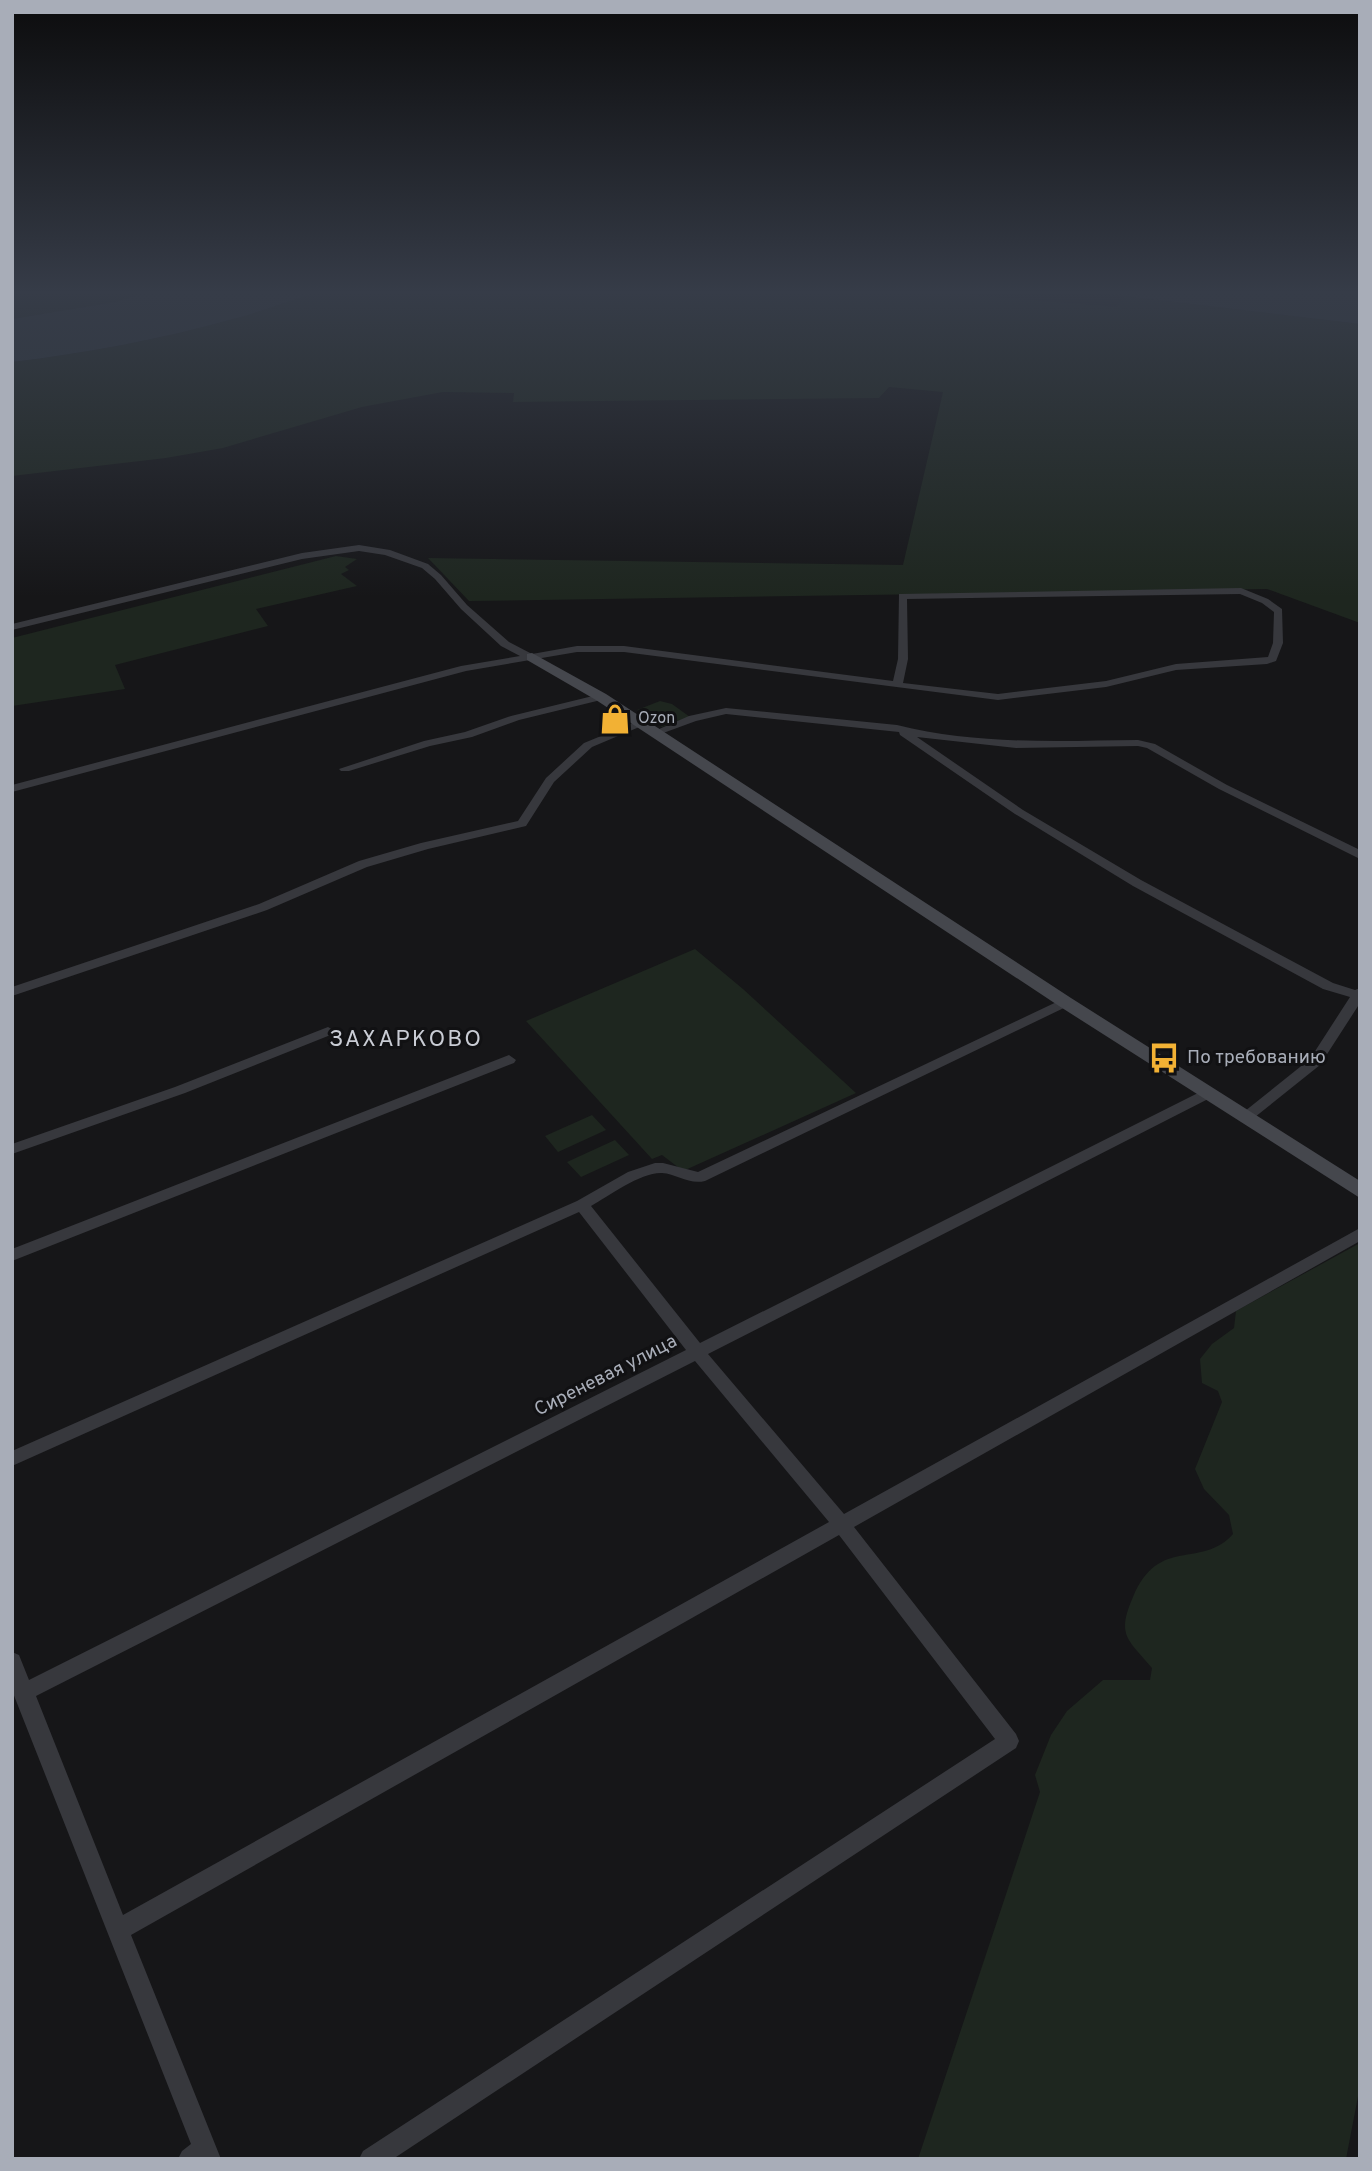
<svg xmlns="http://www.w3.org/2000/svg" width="1372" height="2171" font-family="Overpass,sans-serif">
<rect width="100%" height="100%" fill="#161618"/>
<path fill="#1e261f" d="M12 293H145L115 302 12 319Z
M315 293H947L1118 307 1123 296 1360 324V623L1267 589 469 601 428 558 903 565 943 392 889 387 879 398 513 402 514 393 443 392 362 407 223 448 166 458 12 476V362C87 353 161 339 233 319 261 312 288 301 315 293Z
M336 556 357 559 345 567 349 570 341 574 357 586 256 609 268 626 115 665 125 689 12 706V638Z
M660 701 672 704 690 717 662 727 637 710Z
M695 949 743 989 856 1093 683 1171 662 1155 652 1159 526 1021Z
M592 1115 606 1130 558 1152 545 1136Z
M615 1140 629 1155 581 1177 567 1162Z
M1360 1243V2086L1346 2159H918L1040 1792 1035 1775 1051 1735 1067 1711 1103 1680H1150L1152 1668C1128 1639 1116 1636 1133 1597 1159 1535 1201 1570 1233 1534L1229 1515 1204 1489 1195 1469 1222 1402 1218 1391 1202 1383 1200 1359 1212 1344 1234 1328 1236 1311Z"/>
<path fill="#2c353c" d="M145 293H315C288 301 261 312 233 319 161 339 87 353 12 362V319L115 302Z
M1100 293H1360V324Z"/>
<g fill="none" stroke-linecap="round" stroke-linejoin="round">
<path fill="#37383d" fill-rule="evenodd" d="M359 545 390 550 428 564 441 575 467 605 509 642 532 654 577 646H624L893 681 898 659 899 594 1241 588 1268 599 1282 609 1283 643 1276 661 1267 664 1176 670 1106 687 998 700 624 652H577L466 671 12 792V785L461 666 520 656 501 646 461 609 435 579 422 568 385 555 359 551 302 559 12 630V624L302 553ZM1240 594 1262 603 1274 612 1273 643 1268 657 1176 664 1106 681 998 694 903 683 908 659 907 599Z
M601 694 606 697 605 699 519 720 472 737 430 746 349 771H341L339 769 424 741 465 732 511 716Z
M726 708 897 725C976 745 1057 741 1138 740L1155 744 1227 785 1360 850V859L1219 789 1147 748 1138 746 1016 748 917 737 1023 810 1141 880 1333 983 1355 990 1360 988V1003L1320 1065 1250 1121H1240L1238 1118 1240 1115 1310 1059 1350 997 1323 989 1133 886 1015 814 900 735 899 732 726 714 696 721 655 736 650 733 689 716Z
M640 720 645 723 644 725 592 747 554 782 526 826 428 849 367 867 267 910 12 996V987L259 904 359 861 421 843 518 821 546 778 584 743Z
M1065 998 1072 1002 1070 1005 705 1181C689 1185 677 1174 662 1173 641 1172 609 1196 591 1206L700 1343 1202 1091H1212L1214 1094 1212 1097 708 1354 844 1514 1360 1228V1241L854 1527 1016 1734 1019 1741 1016 1748 393 2159H359L363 2151 995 1739 839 1535 131 1935 221 2159H178L182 2151 191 2144 13 1693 12 1652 19 1655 29 1680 686 1350 579 1212 12 1466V1451L577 1201 628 1172 655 1163H663L698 1172ZM695 1361 829 1522 123 1915 36 1696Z
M328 1027 335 1031 333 1034 185 1093 12 1154V1144L175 1087Z
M509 1055 516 1060 514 1063 12 1261V1249Z"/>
<path fill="#45474d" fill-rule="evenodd" d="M532 653 606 694 1071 998 1360 1181V1198L1059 1006 596 700 527 660V654Z"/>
</g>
<linearGradient id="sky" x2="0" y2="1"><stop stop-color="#0c0c0d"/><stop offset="0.49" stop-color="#363c48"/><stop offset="1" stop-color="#363c48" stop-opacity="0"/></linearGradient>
<rect width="1372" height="597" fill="url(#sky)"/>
<defs>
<g id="shop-bare" transform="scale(2.415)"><path d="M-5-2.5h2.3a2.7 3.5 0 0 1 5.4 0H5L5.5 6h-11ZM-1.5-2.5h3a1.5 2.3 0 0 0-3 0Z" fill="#f2b134" stroke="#111113" stroke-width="2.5" paint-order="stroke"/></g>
<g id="bus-bare" transform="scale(2.415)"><path d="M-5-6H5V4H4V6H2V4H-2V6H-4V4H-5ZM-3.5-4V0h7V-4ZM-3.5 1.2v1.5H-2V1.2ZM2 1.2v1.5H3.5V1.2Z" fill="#f2b134" stroke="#111113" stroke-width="2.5" paint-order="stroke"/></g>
</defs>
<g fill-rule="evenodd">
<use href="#shop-bare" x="615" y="719"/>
<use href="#bus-bare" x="1164" y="1058"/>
</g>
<g text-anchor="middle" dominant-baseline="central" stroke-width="6" stroke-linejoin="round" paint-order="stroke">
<g font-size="16" fill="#a8adb8" stroke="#111113" text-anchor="start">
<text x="638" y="719">Ozon</text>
</g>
<g font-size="19" fill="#a8adb8" stroke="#111113" text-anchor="start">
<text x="1187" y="1058">По требованию</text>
</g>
<g font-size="19" fill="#a8adb8" stroke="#111113">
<text transform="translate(606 1376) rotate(-27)">Сиреневая улица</text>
</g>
<g font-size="23" letter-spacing="2" fill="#c9ccd4" stroke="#111113">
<text x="406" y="1040">ЗАХАРКОВО</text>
</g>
</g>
<rect width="1372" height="2171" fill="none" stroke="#a8adb8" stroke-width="28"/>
</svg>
